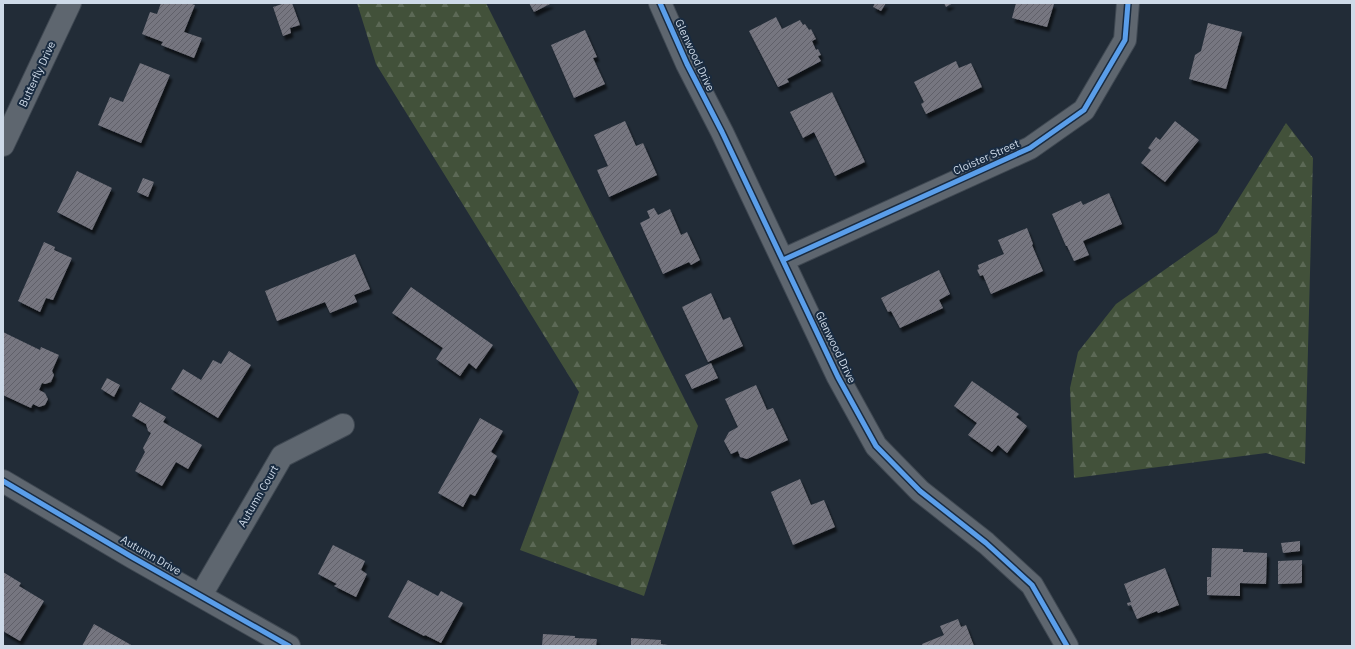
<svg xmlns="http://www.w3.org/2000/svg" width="1355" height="649" font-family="'IBM Plex Sans',sans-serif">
<defs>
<pattern id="forest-firs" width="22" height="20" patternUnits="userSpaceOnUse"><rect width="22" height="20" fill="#42513a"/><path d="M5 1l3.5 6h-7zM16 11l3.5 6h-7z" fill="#5c6956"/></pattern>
<pattern id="building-hatch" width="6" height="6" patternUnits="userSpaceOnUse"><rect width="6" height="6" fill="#767680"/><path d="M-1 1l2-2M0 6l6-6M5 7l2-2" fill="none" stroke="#606169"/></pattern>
<filter id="shadow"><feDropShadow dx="2.5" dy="4.5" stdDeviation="1" flood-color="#0009"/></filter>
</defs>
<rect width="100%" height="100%" fill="#222c37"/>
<path fill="url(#forest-firs)" d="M357 3H486L698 426 644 596 520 550 579 392 376 64Z
M1286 123 1313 158 1305 464 1266 453 1074 478 1070 388 1078 352 1116 304 1217 233Z"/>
<path fill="url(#building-hatch)" filter="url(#shadow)" d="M161 3H189L195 5 184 32 202 38 194 58 161 45 163 42 142 34 150 12 157 14Z
M285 3H292L300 25 290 28 291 33 283 36 273 7Z
M529 3H552L534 12Z
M875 3H886L881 11 873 7Z
M944 3H953L946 7Z
M1016 3H1051L1054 4 1047 27 1012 18Z
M776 17 782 29 800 20 803 25 805 24 809 30 811 29 816 39 812 41 816 50 818 49 821 55 818 56 821 61 787 79 789 82 778 87 749 31Z
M1208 23 1242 32 1226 89 1189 79 1195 55 1201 51Z
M585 30 597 57 593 58 605 84 574 98 551 45Z
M956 61 959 68 971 63 982 87 926 114 921 104 924 102 914 82Z
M140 63 170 75 141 143 98 125 110 97 123 102Z
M832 92 865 162 835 176 814 132 803 138 790 112Z
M625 121 636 146 643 143 657 175 609 197 597 170 608 166 594 135Z
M1175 121 1199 140 1165 182 1141 163 1151 150 1148 148 1156 137 1160 140Z
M77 171 112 188 92 230 57 212Z
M143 178 154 182 148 197 137 192Z
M1109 193 1122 224 1083 241 1089 255 1074 261 1067 246H1066L1052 214 1081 201 1083 205Z
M654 208 658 215 670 209 681 235 687 232 700 260 691 265 689 262 663 274 640 223 650 218 647 211Z
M1027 228 1033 244 1032 245 1043 271 991 294 983 275 980 276 977 270 979 269 978 265 1004 254 998 240Z
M44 242 55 247 54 250 72 258 53 300 46 298 40 312 18 301Z
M355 254 370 289 354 295 357 302 330 313 325 302 277 321 265 291Z
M939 270 950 294 939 300 943 308 900 328 891 311 888 312 881 298Z
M411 287 493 345 476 369 469 363 460 376 436 359 443 348 392 313Z
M711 293 723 320 730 317 743 346 708 362 682 307Z
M3 332 40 350 41 347 59 355 52 371 54 375 51 382 45 384 42 383 39 390 45 393 48 399 45 405 39 407 33 404 31 408 3 395Z
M229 351 251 365 218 418 171 389 183 369 201 380 213 360 221 364Z
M711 363 718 378 692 389 685 375Z
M107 378 120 385 114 397 101 389Z
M972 381 1019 414 1016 417 1027 426 1007 453 998 445 992 452 968 435 977 423 954 406Z
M756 385 767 410 773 408 788 440 747 459 740 457 738 451 731 454 724 441 729 432 738 427 725 399Z
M140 402 166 417 163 422 202 445 188 469 176 462 162 486 135 471 145 452 143 448 151 433 148 431 146 424 132 416Z
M480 418 503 431 491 452 497 456 475 496 470 494 463 507 438 493Z
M800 479 811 505 824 500 835 527 793 545 771 492Z
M1300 541V551L1283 553 1281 543Z
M333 545 365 561 361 570 367 574 356 597 334 586 337 584 318 574Z
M1212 548 1243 549V552L1267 553 1266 584 1240 583V596L1207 595V577H1211Z
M1302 560V583L1278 584V561Z
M1165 568 1179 605 1158 613 1157 611 1137 619 1131 605 1128 606 1127 603 1131 602 1124 584Z
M3 572 21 583 19 586 44 601 20 641 3 631V620L4 618 3 617Z
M408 580 438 596 441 591 463 603 441 643 425 635 424 636 388 617Z
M958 619 961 627 966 625 974 646H923L922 644 944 635 940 626Z
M94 624 133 646H82Z
M543 634 575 636V638L597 639 596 646H542Z
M631 638 661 640V644L668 645V646H631Z"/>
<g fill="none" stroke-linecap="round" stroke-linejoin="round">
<g stroke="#3f4852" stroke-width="24">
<path id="minor" d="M660 3 687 64 722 132 838 377 876 446 920 491 986 543 1032 585 1067 646
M3 145 70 3
M783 260 1030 148 1084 110 1125 40 1128 3
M3 481 132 557 289 646
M201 595 282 456 343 425"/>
</g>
<use href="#minor" stroke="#5e666f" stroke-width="22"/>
<g stroke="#192b40" stroke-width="8">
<path id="cycleway" d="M660 3 687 64 722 132 838 377 876 446 920 491 986 543 1032 585 1067 646
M783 260 1030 148 1084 110 1125 40 1128 3
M3 481 132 557 289 646"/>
</g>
<use href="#cycleway" stroke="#5a9eea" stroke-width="5"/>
</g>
<g text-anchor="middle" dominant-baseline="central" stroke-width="4" stroke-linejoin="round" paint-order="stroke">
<g font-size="11" fill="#cedae8" stroke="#192b40">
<text transform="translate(695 55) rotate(65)">Glenwood Drive</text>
<text transform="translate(37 74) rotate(-65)">Butterfly Drive</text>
<text transform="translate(986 157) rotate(-24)">Cloister Street</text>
<text transform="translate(836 347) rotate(64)">Glenwood Drive</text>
<text transform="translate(258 496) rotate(-60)">Autumn Court</text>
<text transform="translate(151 555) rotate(30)">Autumn Drive</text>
</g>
</g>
<rect width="1355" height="649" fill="none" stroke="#cedae8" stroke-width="8"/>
</svg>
